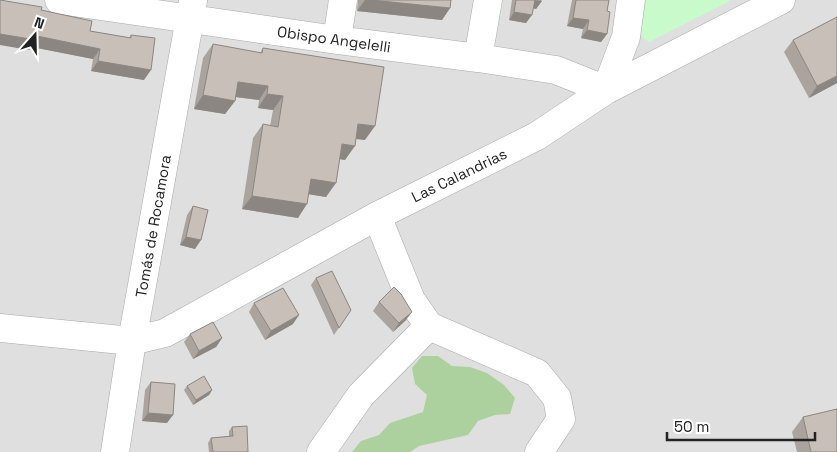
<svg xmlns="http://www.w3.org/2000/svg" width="837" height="452" font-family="'Space Grotesk',sans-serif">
<rect width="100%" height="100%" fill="#f2efe9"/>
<path fill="#e0dfdf" d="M0 0H837V452H0Z"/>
<path fill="#add19e" d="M422 356H438L452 366 470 367 487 373 504 385 515 398 510 414 495 415 478 421 468 435 419 446 410 452H352L361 441 379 435 390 423 423 412 427 395 415 384 412 368Z"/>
<path fill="#c8facc" d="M641 0H732L649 42 636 32Z"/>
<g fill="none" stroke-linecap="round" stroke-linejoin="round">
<g stroke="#a9a9a9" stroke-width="29">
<path id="minor" d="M59 0 337 40 478 58 556 70 606 90 626 37 631 0
M337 40 343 0
M478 58 488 0
M377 216 411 300 429 326 537 373 557 398 561 419 539 452
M0 328 132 341 165 333 377 216 537 136 606 90 781 0
M115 452 132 341 193 1
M321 452 361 395 429 326"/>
</g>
<use href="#minor" stroke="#fff" stroke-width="28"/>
</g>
<path fill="#aba49e" d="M358 0H451L450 8 442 20 357 11Z
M512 0H542L536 9 533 8 526 23 509 20Z
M572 0H609L607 11V34L601 42 581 38 583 29 567 26Z
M41 10 90 31 129 38 131 35 144 80 91 71 93 59 32 47 29 50Z
M837 17V83L809 98 784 52 793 40Z
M213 44 260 53 263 48 365 140 356 139 345 160 340 159 326 197 309 194 298 218 242 209 253 138 263 124 270 126 273 110 258 108 259 100 235 97V101L225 114 194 109 203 58Z
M193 206 195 249 180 245 187 215Z
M316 278 351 310 334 335 311 285Z
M379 302 406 320 393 332 373 311Z
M254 303 293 324 265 340 249 312Z
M190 334 222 338 216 347 193 359 184 342Z
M151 382 167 423 142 421 145 390Z
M187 386 212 390 209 395 193 405 184 390Z
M803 417 837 452H797L792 432Z
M232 427 248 452H209L208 443 211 438 229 436V431Z"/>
<path fill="#8b8681" d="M365 0H371L450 8 442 20 357 11Z
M534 0 542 1 536 9 529 7Z
M514 12 532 15 526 23 509 20Z
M573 18 589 20 583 29 567 26Z
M587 30 607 34 601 42 581 38Z
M0 34 37 36 100 49 93 59 32 47 29 50 0 45Z
M98 61 151 70 144 80 91 71Z
M837 76V83L809 98 817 86Z
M238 82 268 86 259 100 228 96Z
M267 94 283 96 273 110 258 108Z
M203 95 235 101 225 114 194 109Z
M358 124 375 126 365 140 349 138Z
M342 144 355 146 345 160 332 158Z
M311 179 336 183 326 197 301 193Z
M252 196 307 204 298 218 242 209Z
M186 237 201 240 195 249 180 245Z
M412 312 406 320 393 332 399 323Z
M299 315 293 324 265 340 271 331Z
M222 338 216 347 193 359 199 351Z
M212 390 209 395 193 405 196 400Z
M148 413 173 415 167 423 142 421Z"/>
<path fill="#c7bfb8" stroke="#8b8681" d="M0 0 42 7 41 10 92 21 90 31 131 38V35L155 38 151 70 98 61 100 49 37 36 36 40 0 34Z
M371 0H451L450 8Z
M516 0H535L532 15 514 12Z
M576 0H609L607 11 610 12 607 34 587 30 589 20 573 18Z
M837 17V76L817 86 793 40Z
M213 44 262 53 263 48 384 67 375 126 358 124 355 146 342 144 336 183 311 179 307 204 252 196 263 124 278 127 283 96 267 94 268 86 238 82 235 101 203 95Z
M193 206 208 210 201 240 186 237Z
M332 271 351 310 339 328 316 278Z
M394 287 401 294 412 312 399 323 379 302Z
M283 288 299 315 271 331 254 303Z
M213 322 222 338 199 351 190 334Z
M204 376 212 390 196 400 187 386Z
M151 382 175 384 173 415 148 413Z
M837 409V452H811L803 417Z
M247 426 248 452H213L211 438 233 436 232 427Z"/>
<g text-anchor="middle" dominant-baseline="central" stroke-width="4.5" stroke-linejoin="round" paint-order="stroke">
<g font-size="15" fill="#222" stroke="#fff">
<text transform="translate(334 39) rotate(8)">Obispo Angelelli</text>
<text transform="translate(459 175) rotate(-26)">Las Calandrias</text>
<text transform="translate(153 226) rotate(-80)">Tomás de Rocamora</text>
</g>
</g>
<g transform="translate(35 35) rotate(20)" stroke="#ffffff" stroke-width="4" paint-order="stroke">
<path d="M0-4L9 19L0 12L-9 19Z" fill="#222222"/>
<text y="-8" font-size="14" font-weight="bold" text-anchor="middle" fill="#222222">N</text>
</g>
<path d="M667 432v8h148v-8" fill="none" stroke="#222222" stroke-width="2.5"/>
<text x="674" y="432" font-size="15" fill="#222222" stroke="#ffffff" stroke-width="4" paint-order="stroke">50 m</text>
</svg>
